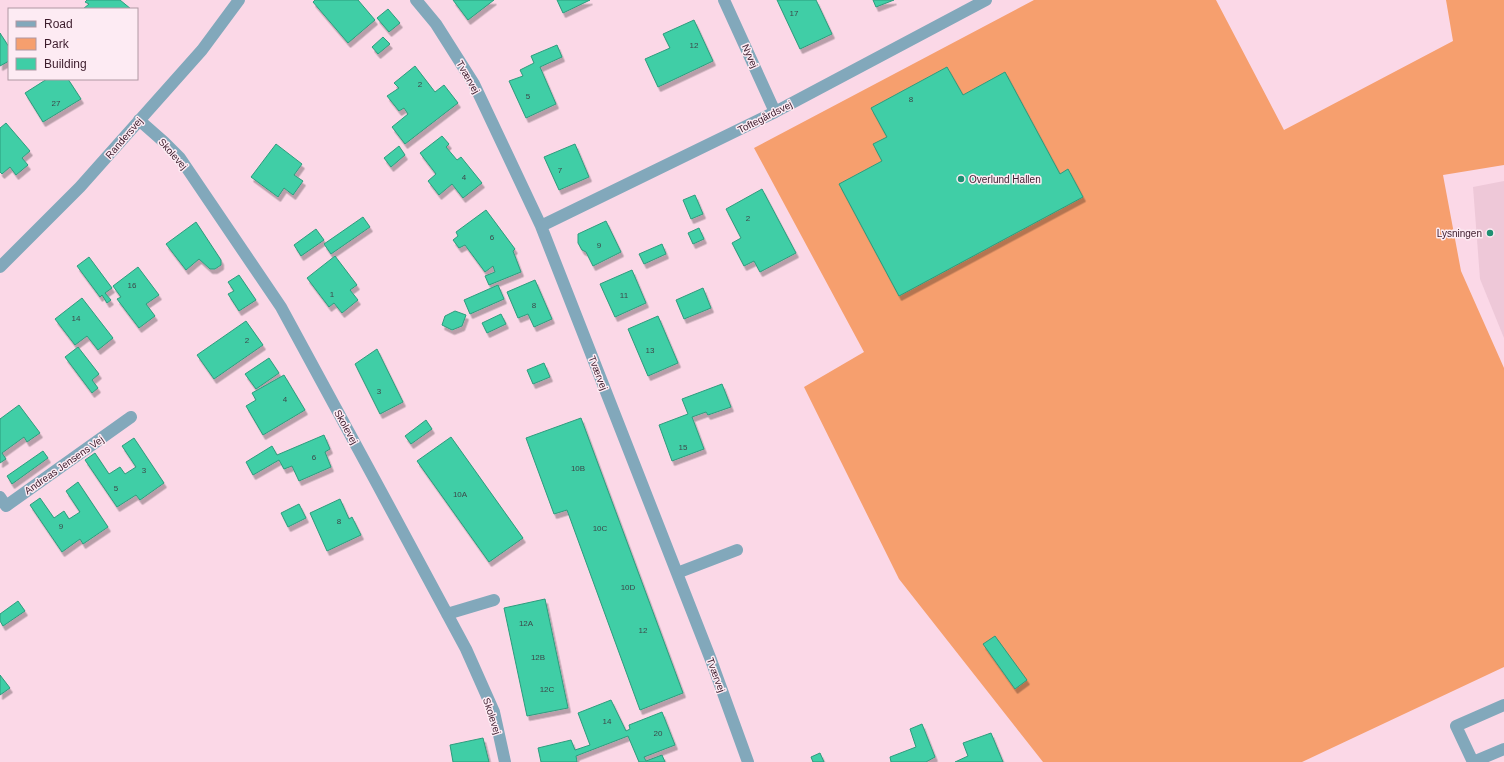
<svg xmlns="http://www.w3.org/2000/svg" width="1504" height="762" font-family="Helvetica,sans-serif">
<defs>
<filter id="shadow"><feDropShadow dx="2.5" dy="4.5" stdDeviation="0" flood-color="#0004"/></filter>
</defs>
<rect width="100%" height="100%" fill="#fbd8e7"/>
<path fill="#eec8d8" d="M1504 181V338L1480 279 1473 187Z"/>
<path fill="#f69f6e" d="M1034 0H1216L1284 130 1453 41 1446 0H1504V165L1443 175 1461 271 1504 368V667L1302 762H1043L899 579 804 387 864 352 754 148Z"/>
<path fill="#3fcea6" stroke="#2d9c7d" filter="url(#shadow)" d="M87 0H120L131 9H83L89 4 85 2Z
M315 0H358L375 20 348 43 313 2Z
M453 0H494L468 20Z
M557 0H590L563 13Z
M777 0H816L832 34 800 49Z
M873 0H894L876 7Z
M388 9 400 23 389 32 377 18Z
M694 20 713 61 658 87 645 59 670 48 663 34Z
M0 33 9 47V61L0 66Z
M383 37 390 44 378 54 372 47Z
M557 45 562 57 540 67 556 104 526 118 509 81 523 76 520 70 534 63 531 56Z
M415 66 435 92 444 85 458 103 405 144 392 127 408 114 404 108 399 111 387 96 399 88 394 83Z
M947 67 963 95 1005 72 1060 174 1068 169 1083 197 899 296 839 184 882 161 873 144 887 137 871 108Z
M47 79H68L81 99 43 122 25 93Z
M6 123 30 151 22 158 28 165 16 175 10 167 2 174 0 172V128Z
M442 136 449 144 446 147 457 160 461 157 482 183 463 198 452 184 439 195 428 181 436 174 420 153Z
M276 144 302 164 294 175 303 181 293 195 284 188 278 197 251 177Z
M575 144 589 177 559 190 544 157Z
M399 146 405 155 391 167 384 158Z
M762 189 796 253 760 272 754 261 744 266 732 243 741 238 726 209Z
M695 195 703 214 691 219 683 200Z
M486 210 515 249 513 251 521 272 489 285 485 276 495 272 493 266 485 272 465 245 459 248 453 240 458 236 456 232Z
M363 217 370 227 331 254 324 244Z
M606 221 621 252 593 266 586 252 582 250 578 243V234Z
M196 222 221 260V265L215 269H210L199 259 186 270 166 244Z
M699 228 704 239 693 244 688 233Z
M316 229 324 240 301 256 294 245Z
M662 244 666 254 644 264 639 254Z
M335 256 357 285 350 290 358 300 342 313 334 303 329 307 307 278Z
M89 257 112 288 105 293 111 300 107 303 102 295 100 297 77 266Z
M138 267 159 295 146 304 155 316 139 328 117 299 121 297 113 286Z
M632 270 646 303 615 317 600 284Z
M239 275 256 300 239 311 228 294 234 291 228 282Z
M535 280 552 319 534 327 528 314 518 318 507 292Z
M498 285 504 299 470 314 464 300Z
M703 288 711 308 684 319 676 300Z
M82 298 113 338 98 350 87 336 75 345 55 319Z
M455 311 466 315 462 326 452 330 442 325 445 316Z
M501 314 506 324 487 333 482 323Z
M658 316 678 363 648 376 628 329Z
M246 321 263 345 214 379 197 355Z
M78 347 99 374 92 380 98 388 92 393 65 357Z
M377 349 403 402 380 414 355 364Z
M269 358 279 373 256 389 245 374Z
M544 363 550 377 533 384 527 370Z
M284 375 305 410 263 435 246 406 256 400 252 393Z
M722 384 731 407 708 415 706 412 692 417 704 449 672 461 659 425 688 414 682 399Z
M19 405 40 433 27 442 24 437 2 453 6 459 0 463V419Z
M581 418 683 693 640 710 567 510 554 514 526 438Z
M426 420 432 429 411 444 405 436Z
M324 435 330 449 325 452 331 467 299 481 292 466 284 469 279 460 253 475 246 462 272 446 277 455Z
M451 437 523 538 489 562 417 461Z
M134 438 164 483 140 500 136 495 117 507 85 460 95 453 109 474 120 467 125 474 136 467 122 446Z
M43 451 48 458 12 484 7 476Z
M78 482 108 527 83 544 80 539 62 552 30 505 40 498 54 518 64 511 69 519 80 512 66 491Z
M340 499 349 519 352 517 361 535 327 551 310 513Z
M299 504 306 518 288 527 281 513Z
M545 599 568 708 527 716 504 608Z
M18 601 25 611 3 626 0 621V614Z
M995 636 1027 680 1015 689 983 644Z
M0 675 10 688 0 695Z
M611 700 626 731 630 729 629 725 662 712 675 745 644 757 646 761 662 755 665 762H639L628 736 576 756 577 762H541L538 748 571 740 575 750 590 745 578 713Z
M922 724 935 757 926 762H891L890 757 916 747 910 729Z
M991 733 1003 762H955L968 756 963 743Z
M483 738 489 762H453L450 745Z
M820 753 824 762H813L811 757Z"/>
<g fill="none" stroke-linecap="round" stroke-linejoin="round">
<path stroke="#82a8bb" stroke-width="12" d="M416 0 436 24 474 84 541 226 711 660 748 762
M724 0 775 112
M139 120 164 142 180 158 281 307 376 482 466 649 494 712 505 762
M541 226 775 112 986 0
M0 267 80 187 202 50 239 0
M0 497 6 506 131 417
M677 573 737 550
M447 614 494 600
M1504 705 1456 726 1473 762 1504 749"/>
</g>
<g fill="#1d9072" stroke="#fdebf3" stroke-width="1.5">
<circle cx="961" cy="179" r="4"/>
<circle cx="1490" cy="233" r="4"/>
</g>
<g text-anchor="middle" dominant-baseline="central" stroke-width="3" stroke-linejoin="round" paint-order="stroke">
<g font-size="8" fill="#3d484a">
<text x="794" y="13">17</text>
<text x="694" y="45">12</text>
<text x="420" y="84">2</text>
<text x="528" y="96">5</text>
<text x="911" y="99">8</text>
<text x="56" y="103">27</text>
<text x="560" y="170">7</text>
<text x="464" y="177">4</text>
<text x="748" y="218">2</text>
<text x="492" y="237">6</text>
<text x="599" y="245">9</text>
<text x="132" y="285">16</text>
<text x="332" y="294">1</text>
<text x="624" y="295">11</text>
<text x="534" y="305">8</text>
<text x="76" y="318">14</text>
<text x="247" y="340">2</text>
<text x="650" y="350">13</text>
<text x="379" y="391">3</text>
<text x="285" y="399">4</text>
<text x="683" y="447">15</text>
<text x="314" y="457">6</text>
<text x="578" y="468">10B</text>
<text x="144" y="470">3</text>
<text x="116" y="488">5</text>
<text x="460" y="494">10A</text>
<text x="339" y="521">8</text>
<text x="61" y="526">9</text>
<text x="600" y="528">10C</text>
<text x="628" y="587">10D</text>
<text x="526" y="623">12A</text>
<text x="643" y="630">12</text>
<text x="538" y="657">12B</text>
<text x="547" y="689">12C</text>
<text x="607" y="721">14</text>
<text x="658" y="733">20</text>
</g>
<g font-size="10" fill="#3c1c2c" stroke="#fdebf3">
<text transform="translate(750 56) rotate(66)">Nyvej</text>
<text transform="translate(468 77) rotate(60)">Tværvej</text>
<text transform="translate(765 117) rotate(-27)">Toftegårdsvej</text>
<text transform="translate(124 138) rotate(-49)">Randersvej</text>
<text transform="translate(173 154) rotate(48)">Skolevej</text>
<text transform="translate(598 373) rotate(69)">Tværvej</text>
<text transform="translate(346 427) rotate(61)">Skolevej</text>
<text transform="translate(64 465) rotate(-35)">Andreas Jensens Vej</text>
<text transform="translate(716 675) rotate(70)">Tværvej</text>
<text transform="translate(492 716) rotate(72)">Skolevej</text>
</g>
<g font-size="10" fill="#3c1c2c" stroke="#fdebf3" text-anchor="start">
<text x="969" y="179">Overlund Hallen</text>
<text x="1482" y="233" text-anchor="end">Lysningen</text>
</g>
</g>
<rect x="8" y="8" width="130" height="72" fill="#fdebf3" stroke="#b098a3"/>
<rect x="16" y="21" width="20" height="6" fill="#82a8bb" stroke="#b098a3"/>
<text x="44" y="28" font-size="12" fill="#3c1c2c">Road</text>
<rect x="16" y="38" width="20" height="12" fill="#f69f6e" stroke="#b098a3"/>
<text x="44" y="48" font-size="12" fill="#3c1c2c">Park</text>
<rect x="16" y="58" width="20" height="12" fill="#3fcea6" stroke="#b098a3"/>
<text x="44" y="68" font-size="12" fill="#3c1c2c">Building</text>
</svg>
